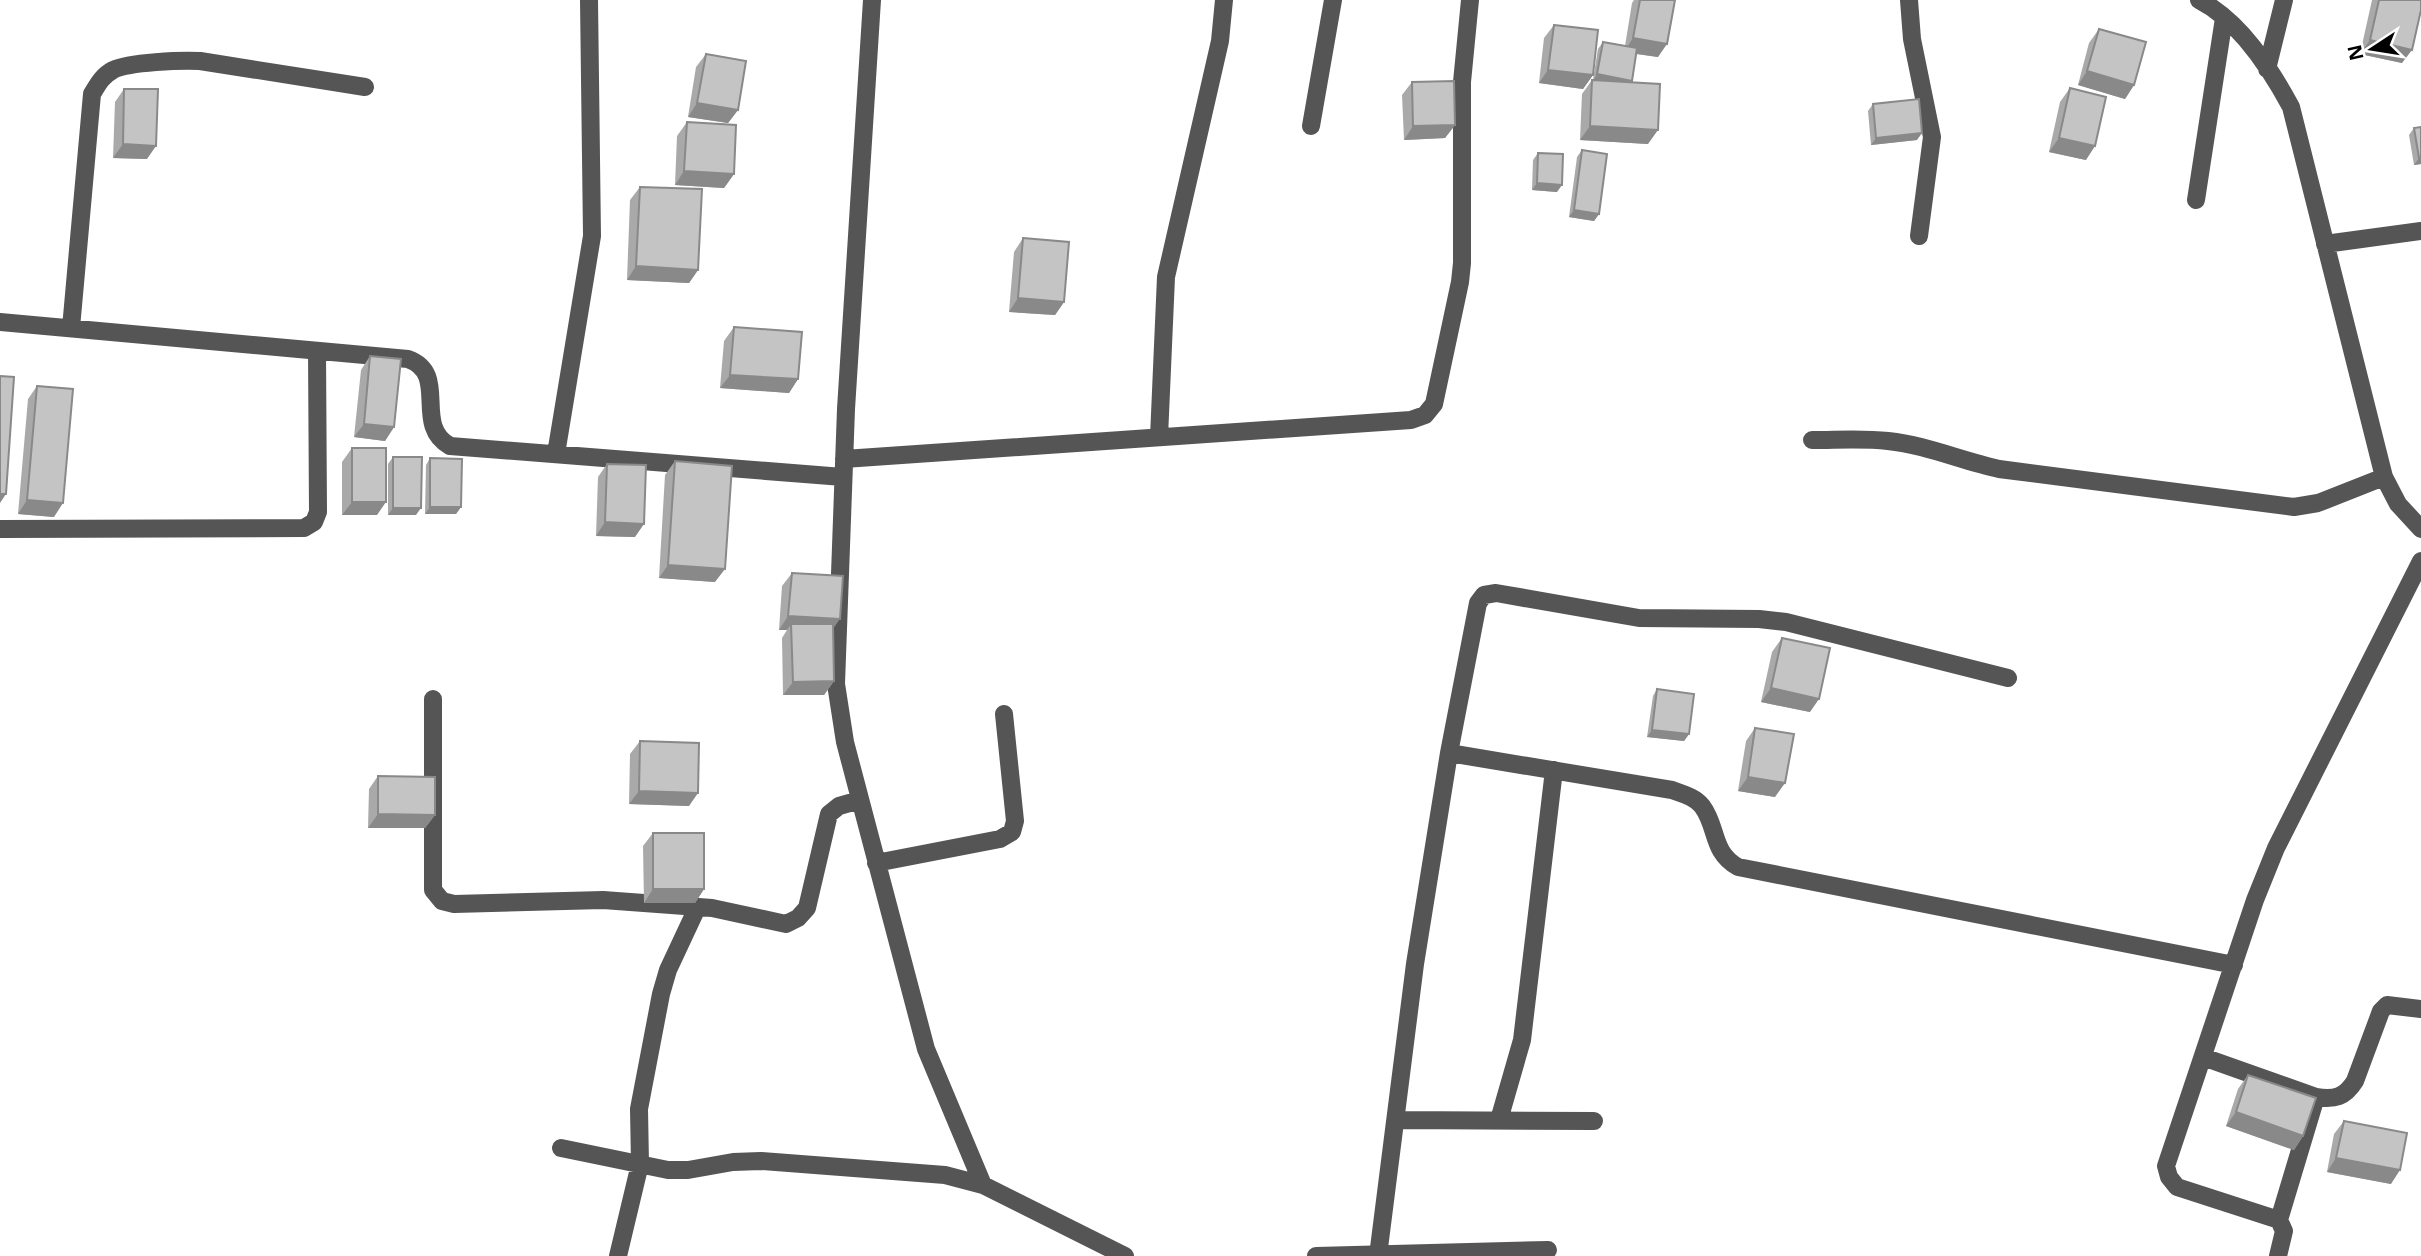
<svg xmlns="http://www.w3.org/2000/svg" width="2421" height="1256" font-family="'Noto Sans',sans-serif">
<rect width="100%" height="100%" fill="#fff"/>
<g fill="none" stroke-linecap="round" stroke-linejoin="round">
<path stroke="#555" stroke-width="18" d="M872 0 846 409 836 684 845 742 926 1049 983 1185
M1909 0 1912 39 1932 137 1919 236
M2199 0C2240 21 2270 68 2291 107L2384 477 2398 504 2421 529
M2267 69 2284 0
M1311 126 1333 0
M2196 200 2224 18
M2325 244 2421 231
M0 322 408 359C450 374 412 425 450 446L843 477
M71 328 92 94C98 84 102 76 113 70 129 62 182 60 200 61L365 87
M1159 437 1166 277 1220 41 1224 0
M1812 440C1837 440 1863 438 1888 441 1926 445 1962 461 1999 469L2294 507 2318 503 2384 477
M556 454 592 236 589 0
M844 459 1411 420 1425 415 1434 404 1460 282 1462 263V82L1470 0
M0 529 304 528 314 522 318 512 317 351
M433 699V890L442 901 454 904 603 900 712 908 786 924 798 918 807 908 829 814 839 806 860 800
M1449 753 1672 790C1683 794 1695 797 1702 806 1718 827 1711 852 1738 867L2234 965
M876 863 1000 839 1012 832 1015 821 1004 714
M2203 1057 2316 1097C2335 1100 2345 1097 2355 1081L2381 1011 2387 1005 2421 1009
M1396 1120 1594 1121
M1499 1120 1522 1040 1554 770
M561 1148 668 1170H688L733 1162 761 1161 945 1175 983 1185 1125 1256
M2279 1220 2316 1097
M618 1256 640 1164 639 1109 661 994 668 970 697 908
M1316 1256 1548 1250
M1378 1256 1415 964 1449 753 1478 603 1484 595 1496 593 1639 618 1759 619 1786 622 2008 678
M2278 1256 2284 1231 2279 1220 2177 1187 2169 1177 2166 1166 2255 900 2276 848 2421 561"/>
</g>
<path fill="#a9a9a9" d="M1634 0H1675L1658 57 1636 54 1631 82 1648 144 1580 140 1582 94 1592 80H1593L1598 49 1603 42 1625 46 1632 3Z
M2372 0H2421L2402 63 2360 54Z
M1554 25 1593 75 1583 89 1539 83 1544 38Z
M2099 29 2134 85 2125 99 2078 85 2089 43Z
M706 54 738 110 728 123 688 117 696 67Z
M1412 82 1455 125 1445 138 1404 140 1402 95Z
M2070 88 2086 160 2049 152 2060 102Z
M124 89 147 159 113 158 115 102Z
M1873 104 1917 140 1871 145 1868 111Z
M687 122 734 174 724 188 675 185 677 136Z
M2414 128 2421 164 2414 165 2409 135Z
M1582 150 1599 214 1594 221 1569 217 1577 157Z
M1538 153 1557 192 1532 190 1533 160Z
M640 187 698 270 689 283 627 280 630 200Z
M1023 238 1064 302 1055 315 1009 312 1014 252Z
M734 327 798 379 789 393 720 388 724 341Z
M370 356 394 427 385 441 354 437 361 370Z
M37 386 54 517 18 514 28 399Z
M352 448 377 515H342V462Z
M393 457 416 515H388V464Z
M430 458 461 507 456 514H425L426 465Z
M675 461 715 582 659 578 665 475Z
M607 464 635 537 596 536 598 477Z
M792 573 833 628 834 681 824 695H783L782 638 787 630H779L782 586Z
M1782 638 1810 712 1761 702 1772 652Z
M1657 689 1689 734 1684 741 1647 737 1653 696Z
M1755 728 1775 797 1738 791 1746 741Z
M640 741 689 806 629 804 630 754Z
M378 776 435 815 425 828H368L369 789Z
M653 833 704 889 695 903H644L643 846Z
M2248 1075 2303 1136 2294 1150 2226 1126 2238 1089Z
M2344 1121 2391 1184 2327 1172 2334 1134Z"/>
<path fill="#898989" d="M1633 38 1667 44 1658 57 1624 52Z
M2370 40 2412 50 2402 63 2360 54Z
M1548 70 1593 75 1583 89 1539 83Z
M2087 71 2134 85 2125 99 2078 85Z
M1597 74 1632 81 1627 88 1593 81Z
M697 103 738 110 728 123 688 117Z
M1455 125 1445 138 1404 140 1413 126Z
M1590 126 1658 130 1648 144 1580 140Z
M1922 133 1917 140 1871 145 1876 138Z
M2059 138 2095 146 2086 160 2049 152Z
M123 144 156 146 147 159 113 158Z
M2421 157V164L2414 165 2419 158Z
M684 171 734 174 724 188 675 185Z
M1537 183 1562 185 1557 192 1532 190Z
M1574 210 1599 214 1594 221 1569 217Z
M636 266 698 270 689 283 627 280Z
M1018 298 1064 302 1055 315 1009 312Z
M730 375 798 379 789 393 720 388Z
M364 424 394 427 385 441 354 437Z
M0 494H6L0 503Z
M27 500 63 503 54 517 18 514Z
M352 502H386L377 515H342Z
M430 507H461L456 514H425Z
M393 508H421L416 515H388Z
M605 522 644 524 635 537 596 536Z
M668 565 725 569 715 582 659 578Z
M788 616 840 619 830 633 791 624 787 630H779Z
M834 681 824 695H783L793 682Z
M1771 688 1819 699 1810 712 1761 702Z
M1652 730 1689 734 1684 741 1647 737Z
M1748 777 1785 783 1775 797 1738 791Z
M639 791 698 793 689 806 629 804Z
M378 814 435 815 425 828H368Z
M653 889H704L695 903H644Z
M2236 1112 2303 1136 2294 1150 2226 1126Z
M2336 1158 2400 1170 2391 1184 2327 1172Z"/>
<path fill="#c4c4c4" stroke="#898989" stroke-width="2" d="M1640 0H1675L1667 44 1633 38Z
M2379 0H2421V10L2412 50 2370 40Z
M1554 25 1598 30 1593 75 1548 70Z
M2099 29 2146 42 2134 85 2087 71Z
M1603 42 1637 48 1632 81 1597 74Z
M706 54 746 61 738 110 697 103Z
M1592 80 1660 84 1658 130 1590 126Z
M1454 81 1455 125 1413 126 1412 82Z
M2070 88 2106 97 2095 146 2059 138Z
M124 89H158L156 146 123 144Z
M1919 99 1922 133 1876 138 1873 104Z
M687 122 736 125 734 174 684 171Z
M2421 127V157L2419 158 2414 128Z
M1582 150 1607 154 1599 214 1574 210Z
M1538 153 1563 154 1562 185 1537 183Z
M640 187 702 189 698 270 636 266Z
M1023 238 1069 242 1064 302 1018 298Z
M734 327 802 332 798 379 730 375Z
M370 356 401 359 394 427 364 424Z
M0 376 14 377 6 494H0Z
M37 386 73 389 63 503 27 500Z
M352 448H386V502H352Z
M393 457H422L421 508H393Z
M430 458 462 459 461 507H430Z
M675 461 732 466 725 569 668 565Z
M607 464 646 465 644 524 605 522Z
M792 573 843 576 840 619 788 616Z
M791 624H833L834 681 793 682Z
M1782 638 1830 648 1819 699 1771 688Z
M1657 689 1694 694 1689 734 1652 730Z
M1755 728 1794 734 1785 783 1748 777Z
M640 741 699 743 698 793 639 791Z
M378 776 435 777V815L378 814Z
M653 833H704V889H653Z
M2248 1075 2316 1098 2303 1136 2236 1112Z
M2344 1121 2407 1133 2400 1170 2336 1158Z"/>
<g transform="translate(2372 49) rotate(258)" stroke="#ffffff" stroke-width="5" paint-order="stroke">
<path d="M0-5L12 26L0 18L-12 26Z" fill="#000000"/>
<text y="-10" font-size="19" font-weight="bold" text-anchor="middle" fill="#000000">N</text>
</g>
</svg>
